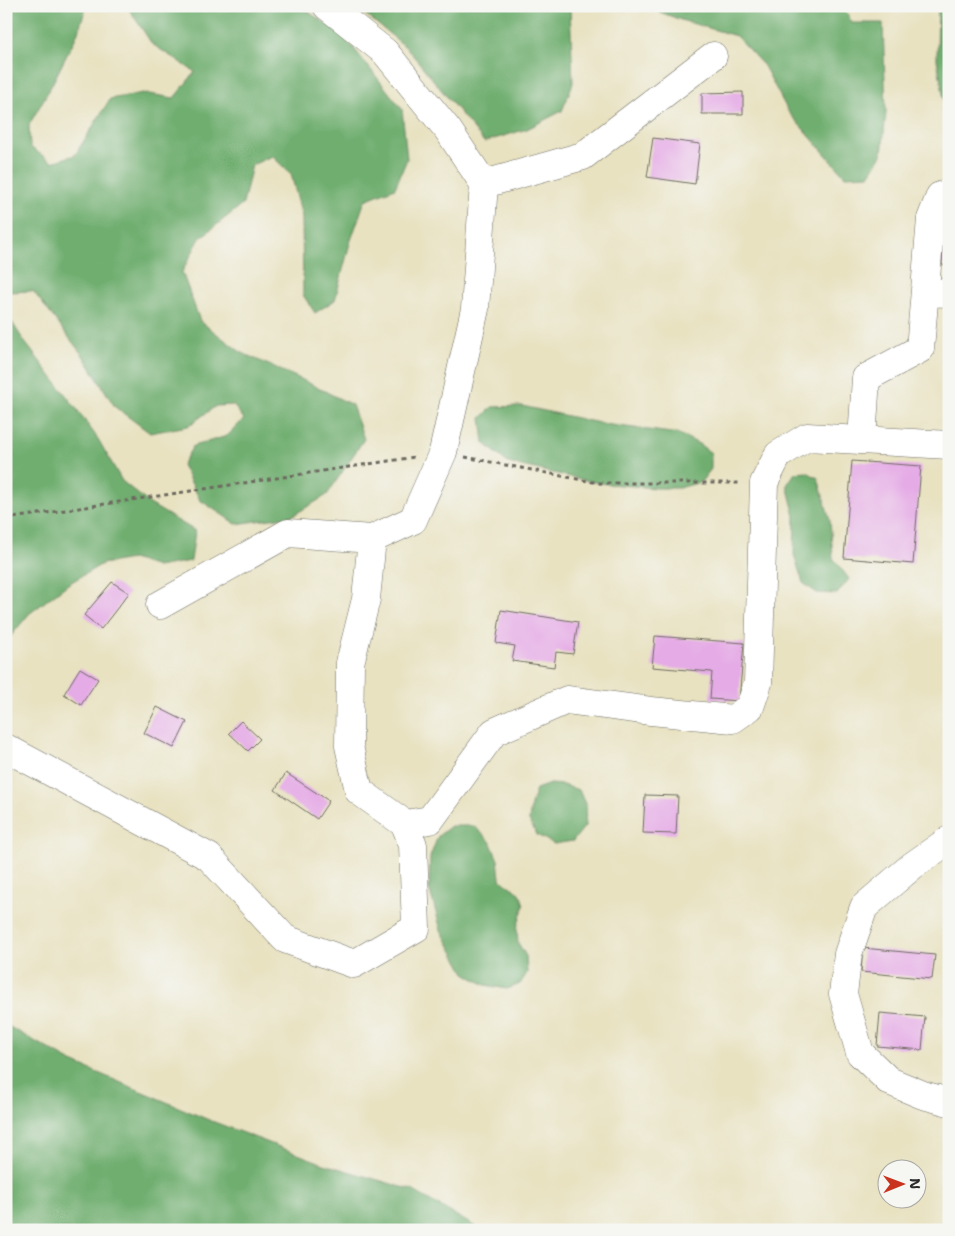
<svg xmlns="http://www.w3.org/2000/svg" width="955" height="1236" font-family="'Shantell Sans',sans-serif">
<rect width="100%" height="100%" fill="#f6f6f2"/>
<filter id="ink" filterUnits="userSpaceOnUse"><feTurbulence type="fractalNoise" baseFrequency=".02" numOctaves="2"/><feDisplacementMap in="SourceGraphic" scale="10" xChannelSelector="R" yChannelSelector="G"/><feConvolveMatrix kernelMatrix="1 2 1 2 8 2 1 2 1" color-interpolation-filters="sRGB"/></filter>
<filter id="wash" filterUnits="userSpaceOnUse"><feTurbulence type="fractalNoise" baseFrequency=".0096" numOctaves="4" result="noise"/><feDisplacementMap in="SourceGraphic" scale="20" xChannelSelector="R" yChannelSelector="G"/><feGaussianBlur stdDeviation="1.12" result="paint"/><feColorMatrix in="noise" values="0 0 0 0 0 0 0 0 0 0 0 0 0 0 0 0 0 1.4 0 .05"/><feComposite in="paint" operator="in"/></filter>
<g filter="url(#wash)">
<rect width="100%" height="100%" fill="#e8e2c1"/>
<path fill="#70ae6f" stroke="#4e6c4d" d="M6 6H87L76 37 49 90 29 125 30 147 52 162 75 155 110 99 143 93 174 98 195 72 152 44 127 6H300L344 36 402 109 407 159 395 188 365 200 350 243 335 300 315 313 303 295 302 217 291 174 272 156 252 165 243 204 200 238 182 272 200 321 242 353 305 381 352 405 364 439 327 495 292 516 236 524 200 500 182 465 193 446 227 436 244 419 233 405 216 406 188 426 150 433 115 407 84 357 33 291 7 292 6 297Z
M355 6H570L573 83 562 111 527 129 484 142 407 48Z
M644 6H843L852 23H883L886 112 882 155 869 175 845 176 789 113 764 66 736 36 681 20Z
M938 6H949L948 122 937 59Z
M6 313 24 341 76 408 98 439 122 481 150 504 195 531 191 561 157 567 132 559 102 564 68 584 29 614 6 642Z
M522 406 604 424 679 434 699 444 711 453V469L701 482 679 488H656L598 483 508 463 484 443 481 418 492 407Z
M807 472 818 478 830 520 833 558 849 579 837 594 817 593 803 583 794 555 795 516 787 485 795 473Z
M550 784 563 785 579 790 586 806 585 826 573 841 554 844 537 835 529 821 531 805 536 789Z
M451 826H474L490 841 498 860 500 878 506 884 520 893 524 905 517 928 518 943 526 956 527 973 520 984 507 989 485 985 465 973 441 930 429 888 430 857 438 836Z
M6 1025 70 1061 209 1120 324 1164 412 1190 481 1230H6Z"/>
<g id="blocks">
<path fill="#e5abe6" d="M743 92V114H702V93Z
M653 138 700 144 695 184 647 177Z
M944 233H949V265H942Z
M852 461 921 466 913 564 844 558Z
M112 582 129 593 101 629 84 615Z
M501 610 578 622 573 654 556 652 554 667 512 661 515 646 496 643Z
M655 636 744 643 739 701 710 699 712 672 652 667Z
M80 668 98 679 81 705 64 694Z
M157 707 187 722 174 748 144 733Z
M241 721 260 739 248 751 229 733Z
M286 773 329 801 317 819 275 790Z
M645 795 678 796 676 834 643 833Z
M863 948 935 955 932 979 861 972Z
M880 1013 925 1017 922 1050 877 1046Z"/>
</g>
</g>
<g filter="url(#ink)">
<use href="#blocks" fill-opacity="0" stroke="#6d6b60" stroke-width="1"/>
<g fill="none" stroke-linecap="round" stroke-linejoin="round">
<g stroke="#6d6b60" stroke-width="29">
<path id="minor" d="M484 184 583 156 713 56
M925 292 949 293
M862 440 866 378 920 349 931 219 940 196 949 193
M372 539 366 599 350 663 349 746 359 791 405 824 430 820 494 732 567 700 651 711 733 719 750 707 758 683 764 483 778 455 807 437 949 445
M160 605 288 533 372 539 413 520 443 452 475 309 484 184 448 130 385 52 327 6
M6 748 209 857 285 939 354 964 416 928 413 845 405 824
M949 840 912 866 864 907 848 954 843 994 860 1053 889 1081 923 1095 949 1102"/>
</g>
<path stroke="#6d6b60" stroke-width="3" stroke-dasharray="4 4" stroke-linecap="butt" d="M465 457 598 483H741
M6 519 415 457"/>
<use href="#minor" stroke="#fff" stroke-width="28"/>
</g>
</g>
<rect width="955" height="1236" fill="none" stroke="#f6f6f2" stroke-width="25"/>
<g transform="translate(902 1184) rotate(89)"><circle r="24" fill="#f6f6f2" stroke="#a5a5a2"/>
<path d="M0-4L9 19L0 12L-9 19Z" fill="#c8321e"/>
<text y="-8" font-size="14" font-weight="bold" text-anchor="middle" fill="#2b2b2b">N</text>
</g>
</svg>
